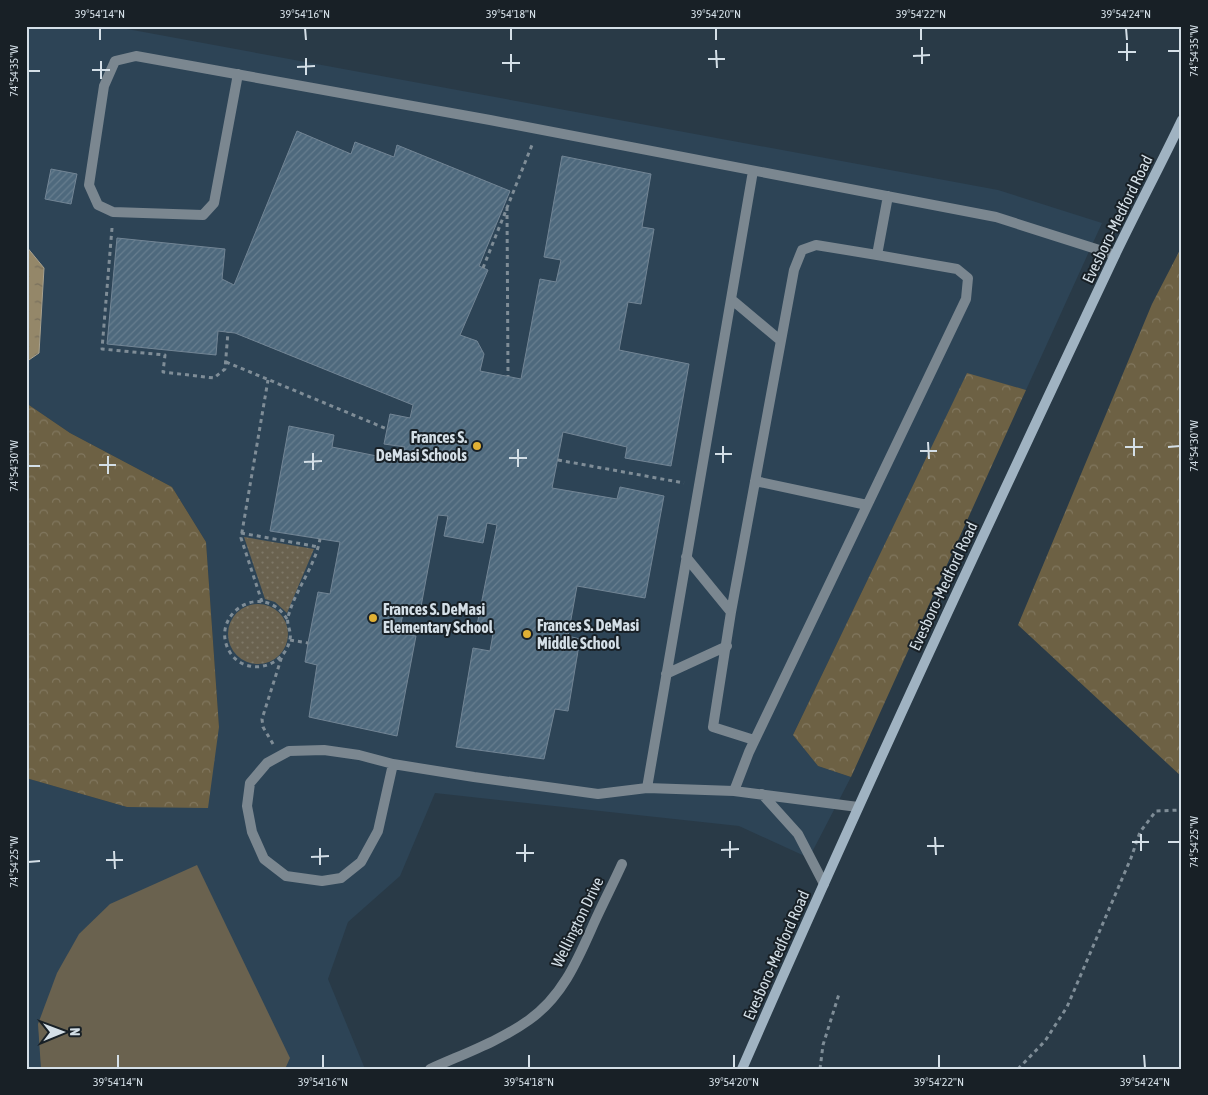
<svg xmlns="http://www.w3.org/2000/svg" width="1208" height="1095" font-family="'Asap Condensed',sans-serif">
<defs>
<pattern id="forest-crowns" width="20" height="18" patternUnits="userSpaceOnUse" patternTransform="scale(1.25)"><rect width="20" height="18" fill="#6d6144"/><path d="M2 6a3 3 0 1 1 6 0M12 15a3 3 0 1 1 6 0" fill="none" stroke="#81775f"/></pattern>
<pattern id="park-dots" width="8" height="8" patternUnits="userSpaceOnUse" patternTransform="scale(1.25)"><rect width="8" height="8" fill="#6a624f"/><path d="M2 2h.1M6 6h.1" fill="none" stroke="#7e7868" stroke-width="1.8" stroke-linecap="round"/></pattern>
<pattern id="water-ripples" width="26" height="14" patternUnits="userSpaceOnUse" patternTransform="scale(1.25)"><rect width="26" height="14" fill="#948769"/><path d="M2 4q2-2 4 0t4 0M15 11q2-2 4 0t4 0" fill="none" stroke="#776f5c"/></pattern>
<pattern id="building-hatch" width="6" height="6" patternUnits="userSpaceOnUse" patternTransform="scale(1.25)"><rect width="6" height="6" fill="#4e697d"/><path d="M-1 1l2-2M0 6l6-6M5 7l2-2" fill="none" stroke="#677e8f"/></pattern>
</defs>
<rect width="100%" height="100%" fill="#293a47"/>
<path fill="#2d4456" d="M26 26H111L998 190 1102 223 1026 390 967 374 793 735 818 766 851 777 809 858 739 826 435 793 400 876 348 922 328 979 365 1069H26V778L127 807 219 727 206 542 172 487 70 433 26 403V362L39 353 44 268 26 246Z"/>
<path fill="url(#forest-crowns)" d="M1182 246V777L1018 625 1152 304Z
M967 373 1026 390 851 777 818 766 793 735Z
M26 403 70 433 172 487 206 542 219 727 208 808 127 807 26 778Z"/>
<path fill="url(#park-dots)" d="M244 537 314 549 287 613 275 602 265 599Z
M228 634a30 30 0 1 1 60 0a30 30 0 1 1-60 0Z"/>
<path fill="#6a624f" d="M197 865 290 1058 285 1069H41L38 1024 57 973 79 934 110 904Z"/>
<path fill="url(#water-ripples)" stroke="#a7a18f" d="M26 246 44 268 39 353 26 362Z"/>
<path fill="url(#building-hatch)" stroke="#728595" d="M297 131 351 154 355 142 394 157 397 145 510 191 479 266 488 270 460 335 477 341 484 354 480 371 521 379 540 279 556 282 561 260 544 257 562 156 651 174 642 227 654 229 641 304 628 302 619 350 689 364 671 466 625 458 627 447 563 432 552 488 617 499 620 487 664 496 645 598 577 586 568 636 580 639 568 711 555 709 544 759 456 747 473 648 490 651 494 628 477 625 497 525 487 523 483 543 444 536 448 516 438 515 420 612 404 609 399 633 416 636 397 736 309 717 317 665 305 662 308 643 318 592 330 594 340 542 270 531 289 426 334 435 332 447 402 461 405 447 384 444 390 414 410 418 413 405 235 333 218 331 216 355 107 344 117 238 225 249 222 279 234 285Z
M51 169 77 174 71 204 45 199Z"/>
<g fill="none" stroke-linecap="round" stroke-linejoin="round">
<path stroke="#7f8d97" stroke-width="3" stroke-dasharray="4 4" stroke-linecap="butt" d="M507 207 508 376
M112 228 102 349 165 355 163 372 214 378 225 369 228 332
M483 268 532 145
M226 362 387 429
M558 460 684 483
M241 533 319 547
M262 602 241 538 268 380
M287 619C261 578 206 617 231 654 248 677 285 667 290 639 292 632 286 624 288 617 295 590 315 567 320 539
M290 640 308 643
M273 744 263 727 262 719 282 656
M820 1069 823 1045 839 994
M1018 1069 1045 1041 1067 1007 1131 858 1140 832 1156 811 1182 810"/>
<path stroke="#7b8790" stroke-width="10" d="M238 74 214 203 203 215 113 212 98 205 89 185 104 86 115 61 136 56 490 120 996 217 1115 255
M731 299 781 341
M755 481 867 505
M686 557 731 612
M666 674 727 646
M754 740 713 727 731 612 794 270 802 250 816 245 877 255
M393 764 378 831 361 862 341 878 322 881 286 876 264 859 252 832 247 806 250 783 267 763 289 751 324 750 359 755 393 764 474 777 598 794 647 788 734 791 858 807
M647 788 753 171
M734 791 749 752 966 299 968 278 957 269 877 255 888 196
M762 794 798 834 824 884"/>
<path stroke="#7b8790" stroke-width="10" d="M430 1069C463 1054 500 1041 529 1020 563 996 578 959 594 923 603 903 613 884 622 864"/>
<path stroke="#a0b3c2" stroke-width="10" d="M742 1069C861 796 987 526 1114 257 1136 211 1160 166 1182 120"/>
</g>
<path fill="none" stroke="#d4dfe7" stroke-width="2" d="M100 28V40M305 28 306 40M511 28V40M716 28V40M921 28V40M1126 28 1127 40M1127 43V61M922 47V64M716 50 717 68M1168 51H1180M1118 52H1136M511 54V72M913 56 930 55M306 58V75M708 59H725M101 61V79M502 63H520M297 67 315 66M92 70H110M28 71H40M1134 438V456M928 442 929 459M723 446V463M1125 447H1143M1168 447 1180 446M518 449V467M920 451H937M313 453V470M715 454H732M108 456V474M509 458H527M304 462 322 461M99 465H116M28 466H40M1141 834V851M935 837 936 855M730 841V858M1132 842H1149M1168 842H1180M525 844V862M927 846H944M320 848V865M721 850 739 849M114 851 115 869M516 853H534M311 857 329 856M106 860H123M28 862 40 861M118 1055V1068M323 1055V1068M529 1055V1068M734 1055V1068M939 1055V1068M1144 1055 1145 1068"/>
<g fill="#e0b034" stroke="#182026" stroke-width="2">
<circle cx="477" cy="446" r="5"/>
<circle cx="373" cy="618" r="5"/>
<circle cx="527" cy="634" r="5"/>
</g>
<g text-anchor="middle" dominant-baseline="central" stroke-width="4" stroke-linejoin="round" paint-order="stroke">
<g font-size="16" fill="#d4dfe7" stroke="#182026">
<text transform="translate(1117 219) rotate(-64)">Evesboro-Medford Road</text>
<text transform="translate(943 586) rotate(-65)">Evesboro-Medford Road</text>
<text transform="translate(577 922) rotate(-64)">Wellington Drive</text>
<text transform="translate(776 955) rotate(-66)">Evesboro-Medford Road</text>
</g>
<g font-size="16" font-weight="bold" fill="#d4dfe7" stroke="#182026" text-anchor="start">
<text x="467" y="437" text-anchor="end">Frances S.<tspan x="467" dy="18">DeMasi Schools</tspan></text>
<text x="383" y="609">Frances S. DeMasi<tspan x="383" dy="18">Elementary School</tspan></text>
<text x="537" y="625">Frances S. DeMasi<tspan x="537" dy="18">Middle School</tspan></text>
</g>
</g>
<rect width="1208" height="1095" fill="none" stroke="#182026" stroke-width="55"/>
<g transform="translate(62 1032) rotate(89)" stroke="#182026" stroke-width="4" paint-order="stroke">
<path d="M0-4L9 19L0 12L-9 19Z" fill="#d4dfe7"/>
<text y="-8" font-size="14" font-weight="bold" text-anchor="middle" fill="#d4dfe7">N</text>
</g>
<rect x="28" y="28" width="1152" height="1040" fill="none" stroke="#d4dfe7" stroke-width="2"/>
<g font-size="12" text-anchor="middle" fill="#d4dfe7">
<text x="100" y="18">39°54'14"N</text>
<text x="305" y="18">39°54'16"N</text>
<text x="511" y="18">39°54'18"N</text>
<text x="716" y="18">39°54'20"N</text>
<text x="921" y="18">39°54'22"N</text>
<text x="1126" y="18">39°54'24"N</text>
<text transform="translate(1194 51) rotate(-90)" y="4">74°54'35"W</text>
<text transform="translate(14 71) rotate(-90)" y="4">74°54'35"W</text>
<text transform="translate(1194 446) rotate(-90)" y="4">74°54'30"W</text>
<text transform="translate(14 466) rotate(-90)" y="4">74°54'30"W</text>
<text transform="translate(1194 842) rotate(-90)" y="4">74°54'25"W</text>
<text transform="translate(14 862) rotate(-90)" y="4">74°54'25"W</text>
<text x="118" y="1086">39°54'14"N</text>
<text x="323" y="1086">39°54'16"N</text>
<text x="529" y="1086">39°54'18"N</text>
<text x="734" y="1086">39°54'20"N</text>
<text x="939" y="1086">39°54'22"N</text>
<text x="1145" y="1086">39°54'24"N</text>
</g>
</svg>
